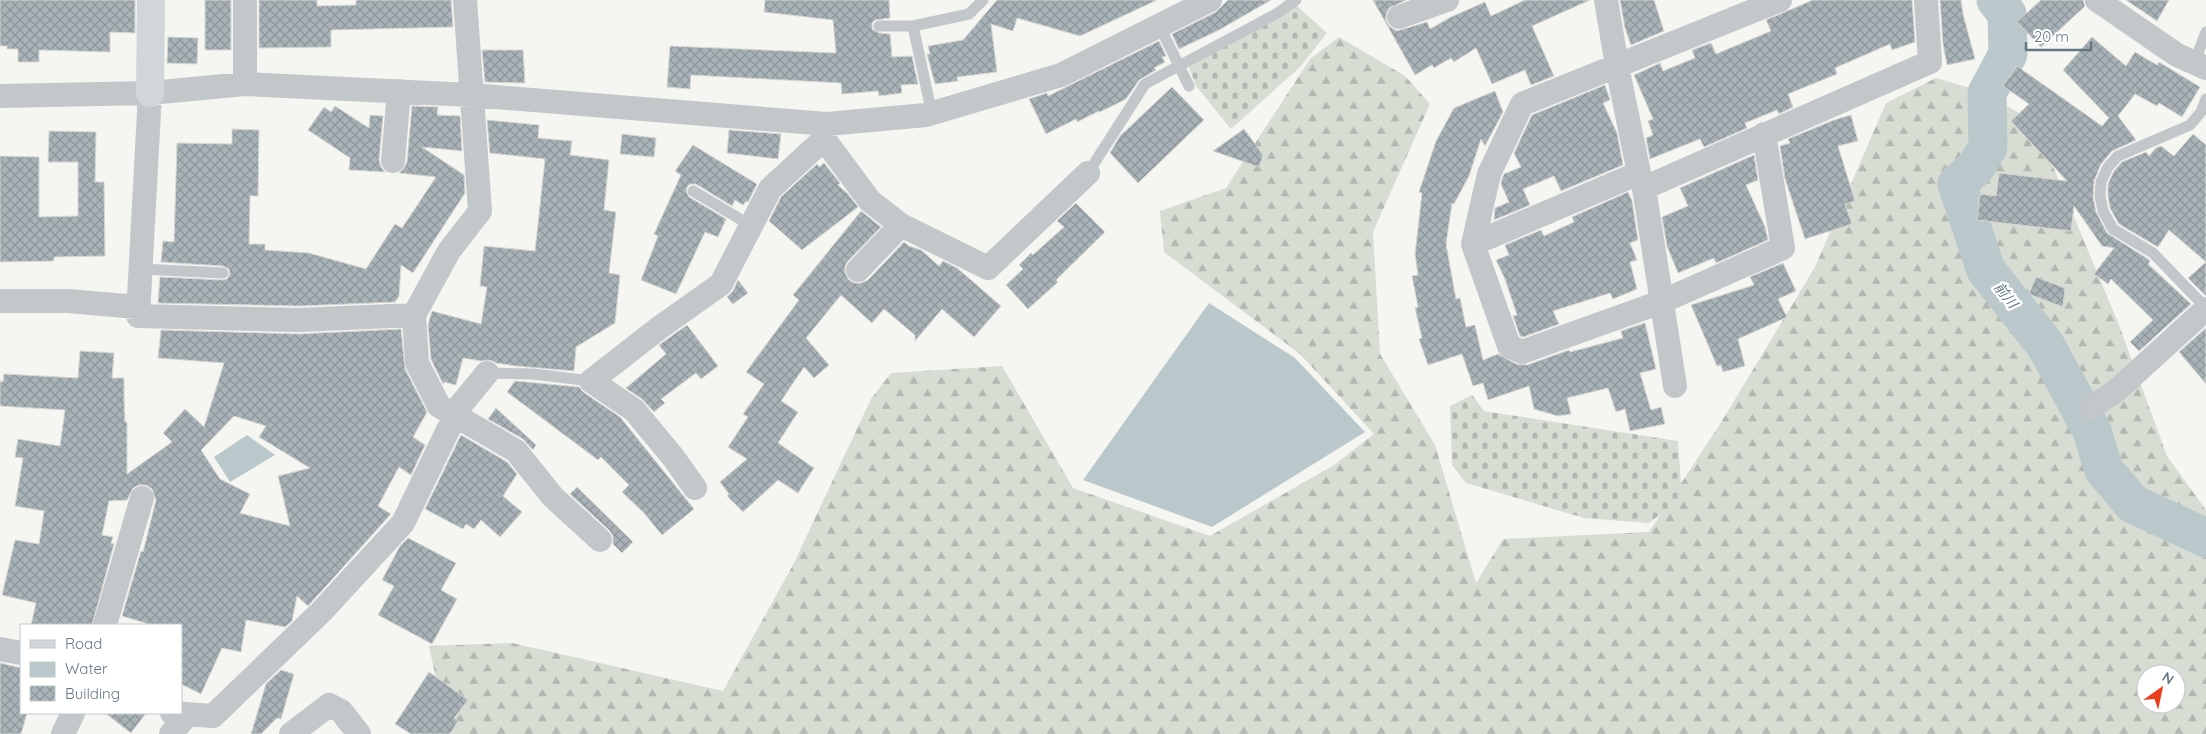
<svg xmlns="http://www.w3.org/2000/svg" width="2206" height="734" font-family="Quicksand,'Noto Sans JP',sans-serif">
<defs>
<pattern id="forest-firs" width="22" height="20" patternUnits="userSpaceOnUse" patternTransform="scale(1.25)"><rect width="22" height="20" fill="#d7ddd2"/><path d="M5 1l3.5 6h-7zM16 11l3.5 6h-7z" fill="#b2b8b0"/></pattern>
<pattern id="cemetery-stones" width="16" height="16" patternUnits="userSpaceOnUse" patternTransform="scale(1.25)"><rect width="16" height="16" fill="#d7ddd2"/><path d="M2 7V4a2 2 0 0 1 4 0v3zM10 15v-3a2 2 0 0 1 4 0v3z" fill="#b2b8b0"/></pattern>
<pattern id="building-cross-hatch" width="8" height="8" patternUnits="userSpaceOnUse" patternTransform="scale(1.25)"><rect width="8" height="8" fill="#a9b3b7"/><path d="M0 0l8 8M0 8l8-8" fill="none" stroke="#8d969a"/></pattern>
</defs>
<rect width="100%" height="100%" fill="#f5f5f1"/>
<path fill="url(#forest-firs)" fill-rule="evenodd" d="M1339 37 1405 76 1430 104 1373 232 1380 354 1435 445 1476 583 1503 539 1649 532 1722 421 1815 267 1886 103 1936 78 1977 90 2034 121 2119 325 2167 456 2206 510V734H448L429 646 512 643 723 691 793 565 871 399 891 373 1002 366 1073 488 1210 536 1334 465 1374 434 1300 354 1164 252 1160 211 1226 188 1310 59ZM2146 674H2176V704H2146Z"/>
<path fill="url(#cemetery-stones)" d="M1296 5 1327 33 1300 67 1231 129 1196 86 1188 65Z
M1472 395 1484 411 1678 441 1682 498 1649 523 1584 518 1466 483 1452 465 1450 406Z"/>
<path fill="#bac8cb" d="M1209 303 1295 358 1365 432 1212 527 1083 480Z
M247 435 275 455 230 482 214 457Z"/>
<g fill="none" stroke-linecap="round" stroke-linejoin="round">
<path stroke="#bac8cb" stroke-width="39" d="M1996 0 2007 14 2008 54 1987 93 1988 147 1975 168 1957 184 1986 270 2046 346 2092 431 2104 470 2133 504 2206 538"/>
</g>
<path fill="url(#building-cross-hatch)" stroke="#d7d6d4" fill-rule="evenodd" d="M0 0H135V33L110 32V52L39 50V62H18V49H7V46H0Z
M205 0H231V50H205Z
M259 0H317V6L356 5V0H451L453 27 331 30V47L259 48Z
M765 0H889L890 18 875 20 872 23V29L879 33 890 34 892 57 912 56 918 84 901 85 902 93 879 96 878 91 842 94 841 83 691 75 690 89 667 87 670 46 836 53 833 20 764 12Z
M997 0H1157L1080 36 1017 18 1013 31 991 24 997 72 957 77 958 81 935 84 927 54H930L928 46 963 40Z
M1228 0H1271L1219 30 1179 49 1172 34 1216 12Z
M1373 0H1406L1389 8 1386 14V21L1390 27 1397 31 1427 22 1430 29 1451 17 1485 2 1491 16 1525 0H1590L1532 26 1554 76 1531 85 1525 70 1492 84 1476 48 1454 62 1451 58 1434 68 1432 65 1415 75Z
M1620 0H1654L1664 31 1631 45 1625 28Z
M1813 0H1912L1915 42 1892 50 1890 44 1835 68 1837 74 1788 94 1793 107 1779 114 1777 110 1745 123 1747 128 1704 147 1700 139 1650 159 1646 138 1653 135 1648 121 1653 119 1634 75 1660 63 1663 71 1695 58 1692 50 1711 43 1716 54 1771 31 1766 20Z
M1940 0H1961L1963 14 1975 59 1947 65 1943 44Z
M2041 0H2083L2085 6 2041 47 2017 22Z
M2126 0H2169L2157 21Z
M168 37 198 38 197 64 167 63Z
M2092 37 2126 66 2135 52 2157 65 2159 62 2200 87 2182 117 2159 103 2157 106 2135 94 2118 116 2136 140 2112 151 2101 164 2094 181 2093 197 2096 212 2107 233 2148 259 2150 261 2148 264 2191 304 2139 351 2130 342 2153 320 2111 279 2108 284 2094 274 2114 248 2102 246 2074 206 2071 231 1977 220 1980 194 1996 196 1999 173 2067 181 2011 121 2029 104 2003 86 2017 66 2102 126 2109 118 2063 70Z
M1159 41 1166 56 1162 57 1165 62 1154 68 1156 70 1139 80 1126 99 1100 112 1099 111 1077 122 1076 119 1046 134 1029 99 1047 93 1048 96Z
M482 50H523L525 83 485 82Z
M1605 85 1610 100 1603 103 1617 133 1623 165 1561 191 1554 176 1523 189 1530 205 1494 220 1495 208 1509 202 1501 184 1502 179 1504 174 1521 167 1514 153 1532 115Z
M1172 87 1204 120 1138 183 1110 153 1120 136Z
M1495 91 1503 112 1485 146 1481 139 1469 176 1454 204 1452 203 1446 244 1456 299 1460 298 1466 327 1475 325 1483 360 1498 354 1516 364 1527 365 1569 350 1570 352 1623 338 1621 331 1645 323 1656 369 1640 373 1651 410 1661 407 1665 424 1630 431 1625 409 1616 412 1608 388 1567 398 1571 414 1558 416 1534 409 1529 386 1488 400 1483 383 1473 386 1462 354 1428 365 1419 339 1422 338 1415 308 1418 307 1412 276 1418 275 1415 254 1422 193 1419 192 1436 141 1454 108Z
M335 106 369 128 370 115 383 116 379 160 381 167 385 172 349 170 350 158 308 130 324 107 331 112Z
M412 106 438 107 437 115 460 116 462 151 422 147 464 175 465 193 413 273 401 265 399 296 395 302 299 306 158 303 160 277 223 280 227 279 230 274 229 269 223 266 161 262 163 241 174 242 177 143 232 144V129L259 130 258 196H250L249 244H265V250L309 253 366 269 395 224 402 228 436 177 399 173 404 168 407 162Z
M1851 115 1858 141 1838 146 1855 201 1845 204 1852 224 1805 239 1785 179 1780 146 1790 143 1788 139 1834 120Z
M487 120 539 125 538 138 572 141 570 155 609 160 604 210 616 212 609 273 620 275 615 323 576 347 574 371 516 366 496 363 490 360 481 361 463 358 456 385 444 382 443 384 431 359 428 325 432 311 481 324 487 287 480 286 484 246 535 251 545 159 490 153Z
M1244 129 1263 155 1259 167 1213 151Z
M729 130 781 134 778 159 727 153Z
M49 131 96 132 95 182H104L105 256 54 257V261L0 262V156L39 157V217L78 216V162H48Z
M622 134 656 138 654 157 620 154Z
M2193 134 2206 145V262L2169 230 2158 247 2119 224 2110 208 2108 196V184L2114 171 2122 162 2146 152 2149 156 2156 148 2161 146 2174 156Z
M693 145 757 184 748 202 746 201 743 205 735 200 732 206 696 184H690L687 187 686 191 689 197 726 219 718 237 705 232 676 294 641 280 658 236 654 234 681 175 675 171Z
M1754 155 1758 180 1746 185 1765 227 1768 240 1716 263 1714 258 1678 273 1667 246 1662 217 1688 206 1680 188Z
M824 163 840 183 838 185 848 194 858 207 802 250 769 221 781 197 817 164 819 167Z
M1628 192 1632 201 1638 240 1630 243 1637 260 1630 262 1637 289 1613 299 1610 293 1553 311 1559 324 1523 337 1520 336 1513 316 1517 315 1505 279 1496 260 1509 255 1505 245 1541 230 1544 236 1574 222 1572 217Z
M1076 203 1105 232 1056 280 1058 282 1028 309 1006 285 1023 269 1019 265 1031 253 1033 255 1064 227 1057 221Z
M861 211 881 227 848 261 845 266V273L849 280 854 283H861L868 280 904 242 909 246 921 250 939 266 943 261 957 268 1001 306 974 337 942 309 915 341V335L884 309 872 323 841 295 806 338 829 365 814 378 804 367 781 401 798 412 778 443 814 468 798 493 778 480 743 512 727 496 729 494 720 482 747 459 728 447 748 417 743 414 764 384 746 372 799 300 793 295Z
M2206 262V296L2188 278Z
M1783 263 1796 291 1778 299 1787 317 1738 339 1745 366 1723 372 1721 365 1717 366 1691 305 1754 285 1750 277Z
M2036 277 2065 288 2063 307 2029 294Z
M738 280 748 293 733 304 727 297 733 291Z
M687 325 718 366 701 379 696 373 661 399 665 403 654 412 642 399 626 388 666 354 659 345Z
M2206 328V384L2179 352Z
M401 329 405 369 427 412 413 437 425 445 411 475 399 467 378 506 391 514 308 606 297 596 292 621 285 627 246 620 241 652 222 648 201 694 181 684V625H152L122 616 141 551 143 552 156 500 152 489 146 485H139L133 488 127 500 109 501 102 535 113 537 111 543 114 544 92 625H31L36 603 2 595 15 540 39 544 44 511 15 506 23 458 15 457 18 439 60 446 65 410 0 406V381L3 382 4 374 78 378 80 351 114 353 112 378H124V399L125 422H127V474L172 442 163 433 185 409 204 427 224 363 158 358 161 330 299 334ZM234 416 266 426 259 437 310 468 278 476 290 526 240 513 250 494 220 479 201 450Z
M515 381 579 387 583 392 620 417 694 509 662 535 644 513 622 492 629 485 601 457 598 460 507 392Z
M496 408 536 445 533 450 523 439 488 419Z
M461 435 507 462 517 474 503 496 522 512 500 537 481 520 474 529 466 524 463 529 425 509Z
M577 487 633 542 622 553 613 544V536L609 530 570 494Z
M408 538 456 563 441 590 457 599 432 644 378 615 394 586 382 580 400 546Z
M0 663 21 668V713H27L21 734H0Z
M281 670 294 674 281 719 277 718 261 734H251L266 684Z
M429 672 468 700 454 718 458 721 450 734H411L395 724Z
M105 713H146L131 733Z"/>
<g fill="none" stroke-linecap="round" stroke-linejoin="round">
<path stroke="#c2c7c9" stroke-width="11" d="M1159 25 1189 86
M879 26H913L969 14 983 0
M913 26 932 114
M2194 63 2206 32
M2206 99 2201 112 2190 125 2118 156 2108 167 2101 182 2100 196 2103 211 2113 229 2153 253 2206 308
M1088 173 1145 84 1276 14 1296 0
M693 191 750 225
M141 269 223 273
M487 373 533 374 591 381"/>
<path stroke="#c2c7c9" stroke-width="24" d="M245 0V84
M465 0 480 211 449 251 414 315 417 363 439 406 516 451 553 497 600 540
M1606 0 1617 66 1639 173 1644 188 1675 386
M2097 0 2177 55 2206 68
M1399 17 1447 0
M150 93 138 316 299 320 414 315
M0 96 150 93 245 84 471 95 827 124 926 115 1061 75 1210 0
M1764 134 1783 248 1661 302 1522 352 1509 346 1473 244 1489 174 1522 104 1780 0
M824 139 870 201 901 225 988 268 1088 173
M393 161 399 91
M1644 188 1930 62 1926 0
M1473 244 1639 173
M858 270 901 225
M0 301H68L137 307
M2091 408 2117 390 2206 309
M695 488 673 457 634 410 591 381 659 328 721 284 770 189 824 139 827 124
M105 625 142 498
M0 649 21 653
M172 713 213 716 322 611 403 523 459 407 487 373
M63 734 73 713
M171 734 188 714
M291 734 329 705 341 711 359 734"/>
<path stroke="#d1d6da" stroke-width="28" d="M150 93 151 0"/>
</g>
<g text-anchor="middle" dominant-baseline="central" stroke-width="5" stroke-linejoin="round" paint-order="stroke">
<g font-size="14" font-style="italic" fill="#5f7a81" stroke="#fff">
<text transform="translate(2006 295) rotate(51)">前川</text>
</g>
</g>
<rect x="20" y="624" width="162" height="90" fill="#ffffff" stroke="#c1c9ce"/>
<rect x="30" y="640" width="25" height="8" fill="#d1d6da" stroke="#c1c9ce"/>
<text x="65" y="649" font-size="15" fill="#637884">Road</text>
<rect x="30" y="662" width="25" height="15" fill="#bac8cb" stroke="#c1c9ce"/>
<text x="65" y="674" font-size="15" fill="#637884">Water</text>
<rect x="30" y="686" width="25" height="15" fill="url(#building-cross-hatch)" stroke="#c1c9ce"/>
<text x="65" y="699" font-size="15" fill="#637884">Building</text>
<g transform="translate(2161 689) rotate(33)"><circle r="24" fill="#ffffff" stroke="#c1c9ce"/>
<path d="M0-4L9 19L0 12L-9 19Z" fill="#eb3d1c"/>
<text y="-8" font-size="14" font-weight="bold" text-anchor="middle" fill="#637884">N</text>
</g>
<path d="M2026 42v8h65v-8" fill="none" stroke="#637884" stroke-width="2.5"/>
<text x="2034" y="42" font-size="15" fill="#637884" stroke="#ffffff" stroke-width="4" paint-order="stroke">20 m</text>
</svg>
